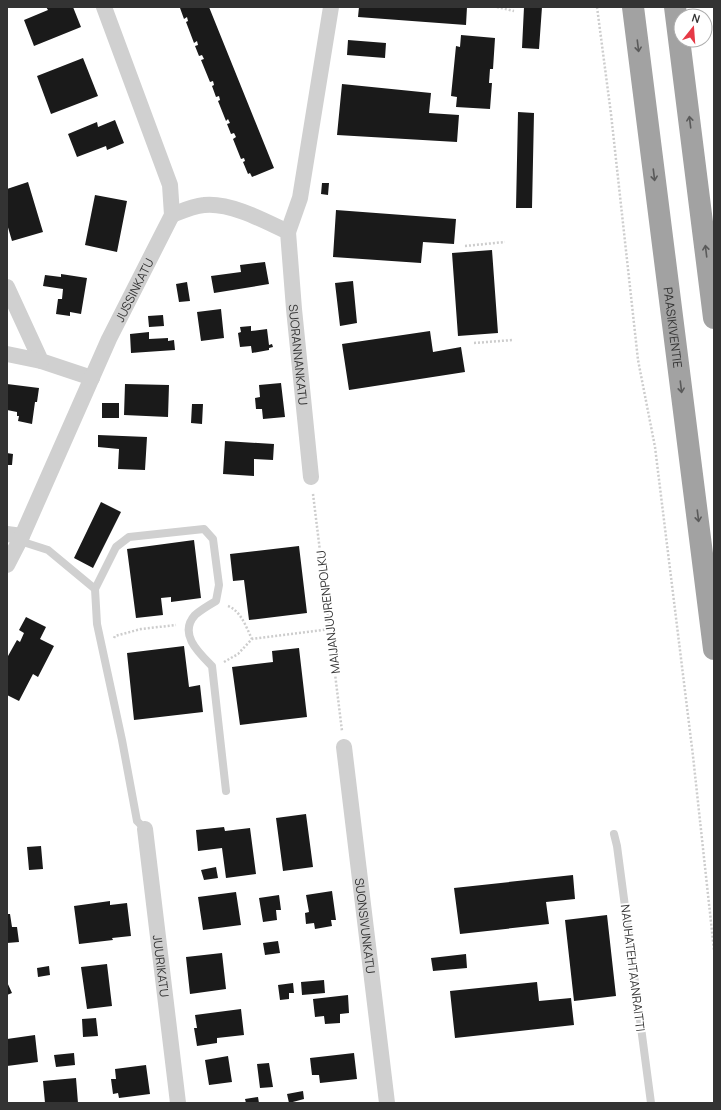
<svg xmlns="http://www.w3.org/2000/svg" width="721" height="1110" font-family="Manrope,sans-serif">
<rect width="100%" height="100%" fill="#fff"/>
<path fill="#1a1a1a" d="M46 7H73L81 27 34 46 24 20 48 10Z
M183 7H209L274 168 252 177 250 173 248 174 243 162 245 161 244 158 241 159 233 139 236 137 234 133 231 134 227 124 230 123 228 119 226 121 218 101 220 100 219 96 216 97 212 86 214 85 213 81 210 82 201 60 204 59 202 55 199 56 195 46 198 45 197 41 194 43 186 22 188 21 187 17 184 19 180 8Z
M359 7H467L466 25 358 17Z
M524 7H542L539 49 522 48Z
M461 35 495 38 493 69H490L489 83H492L490 109 456 107 457 97 451 96 456 46 460 47Z
M348 40 386 43 385 58 347 55Z
M83 58 98 96 51 114 37 76Z
M342 84 431 93 429 113 459 115 457 142 337 135Z
M518 112 534 113 532 208H516Z
M115 120 124 143 107 150 106 146 77 157 68 134 97 122 98 127Z
M28 182 43 232 12 241 7 224V189Z
M322 183H329L328 195 321 194Z
M95 195 127 201 117 252 85 245Z
M336 210 456 219 454 244 423 242 421 263 333 257Z
M492 250 498 333 458 336 452 253Z
M265 262 269 284 214 293 211 276 241 272 240 265Z
M61 274 87 278 81 314 70 312V316L56 314 58 299H62L63 289 43 286 45 275 61 277Z
M353 281 357 323 340 326 335 283Z
M187 282 190 301 179 302 176 284Z
M221 309 224 338 201 341 197 312Z
M163 315 164 326 149 327 148 316Z
M251 326V331L267 329 269 345 272 344 273 347 269 348V350L252 353 251 346 240 347 238 333 241 332 240 327Z
M430 331 433 352 461 347 465 372 349 390 342 344Z
M149 332V339L168 338V341L174 340 175 350 131 353 130 334Z
M281 383 285 417 263 419 262 409H256L255 398 260 397 259 385Z
M7 384 39 388 37 402H35L32 424 18 421 19 416H17V412L7 410Z
M125 384 169 385 168 417 124 415Z
M102 403H119V418H102Z
M192 404H203L202 424 191 423Z
M98 435 147 437 145 470 118 469 119 449 98 447Z
M225 441 274 444 273 460 254 459V476L223 474Z
M7 453 13 454 12 465H7Z
M101 502 121 512 93 568 74 558Z
M194 540 201 598 171 602V597L161 598 163 615 136 618 127 549Z
M299 546 307 613 249 620 244 580 233 581 230 554Z
M26 617 46 627 40 639 54 646 38 677 33 674 19 701 7 695V656H8L17 640 20 642 24 633 19 630Z
M184 646 189 687 200 685 203 712 134 720 127 653Z
M299 648 307 717 240 725 232 667 273 662 272 651Z
M306 814 313 867 283 871 276 818Z
M224 827 225 831 250 828 256 874 226 878 222 848 198 851 196 830Z
M41 846 43 869 29 870 27 847Z
M216 867 218 878 204 880 201 870Z
M573 875 575 899 546 902 549 924 460 934 454 888Z
M332 891 336 920H331L332 926 315 929 314 923 306 924 305 913 309 912 306 895Z
M236 892 241 925 203 930 198 897Z
M279 895 281 910H276L277 920 263 922 259 898Z
M110 901V905L127 903 131 936 112 938 113 940 79 944 74 906Z
M7 914H10L12 927H17L19 942 7 943Z
M607 915 616 996 574 1001 565 920Z
M278 941 280 953 265 955 263 943Z
M222 953 226 989 190 994 186 957Z
M466 954 467 968 433 971 431 958Z
M107 964 112 1006 87 1009 81 967Z
M49 966 50 975 38 977 37 968Z
M324 980 325 993 302 995 301 982Z
M7 982 12 993 7 995Z
M537 982 539 1001 571 998 574 1025 455 1038 450 991Z
M293 983 294 993H289V999L280 1000 278 985Z
M348 995 349 1013 340 1014V1023L325 1024 324 1016 315 1017 313 999Z
M241 1009 244 1035 217 1038V1043L197 1046 194 1028H197L195 1015Z
M96 1018 98 1036 83 1037 82 1019Z
M35 1035 38 1062 7 1066V1039Z
M74 1053 75 1065 56 1067 54 1055Z
M354 1053 357 1079 320 1083 319 1075H312L310 1058Z
M228 1056 232 1082 209 1085 205 1060Z
M269 1063 273 1087 260 1088 257 1064Z
M146 1065 150 1094 119 1098 118 1093 113 1094 111 1079H116L115 1069Z
M76 1078 78 1103H45L43 1081Z
M303 1091 304 1099 289 1103 287 1094Z
M258 1097 259 1103H246L245 1099Z"/>
<g fill="none" stroke-linecap="round" stroke-linejoin="round">
<path stroke="#cdcdcd" stroke-width="2.5" stroke-dasharray="2 2" stroke-linecap="butt" d="M497 7 514 11
M597 7 611 114 638 360 655 447 693 756 714 950
M465 246 505 242
M474 343 513 340
M313 494 342 731
M228 606C241 611 246 627 252 639
M114 638 115 636 141 629 176 625
M224 662 238 654 252 639 330 629"/>
<path stroke="#d0d0d0" stroke-width="8" d="M20 541 48 550 95 589 97 624 122 740 137 821 145 829
M95 589 116 547 129 537 204 529 213 539 219 585 216 601C209 605 201 610 195 615 178 634 199 653 212 666L226 791
M614 834 617 846 651 1103"/>
<g stroke="#d0d0d0" stroke-width="16">
<path id="s1" d="M172 215C182 211 193 206 204 205 230 202 265 221 288 232L294 309 311 477"/>
<path d="M288 232 300 198 331 7"/>
<path d="M7 287 41 361 92 378"/>
<path d="M7 354 41 361"/>
<path d="M7 534 22 536"/>
<path id="s2" d="M7 565 22 536 109 339 172 215 170 185 104 7"/>
<path id="s3" d="M344 747 387 1103"/>
<path id="s4" d="M145 829 178 1103"/>
</g>
<g stroke="#a2a2a2" stroke-width="22">
<path id="s5" d="M633 7 714 649"/>
<path d="M675 7 714 318"/>
</g>
</g>
<defs><path id="oneway-shaft" d="M-6 0H5M1.5-3L5.5 0L1.5 3" fill="none" stroke-width="1.6" stroke-linecap="round" stroke-linejoin="round"/></defs>
<g stroke="#5a5a5a">
<use href="#oneway-shaft" transform="translate(638 46) rotate(83)"/>
<use href="#oneway-shaft" transform="translate(690 122) rotate(-97)"/>
<use href="#oneway-shaft" transform="translate(654 175) rotate(83)"/>
<use href="#oneway-shaft" transform="translate(706 251) rotate(-97)"/>
<use href="#oneway-shaft" transform="translate(681 387) rotate(83)"/>
<use href="#oneway-shaft" transform="translate(698 516) rotate(83)"/>
</g>
<g text-anchor="middle" dominant-baseline="central" stroke-width="4" stroke-linejoin="round" paint-order="stroke">
<g font-size="12" fill="#333" stroke="#fff">
<text stroke="none"><textPath href="#s2" startOffset="303">JUSSINKATU</textPath></text>
<text stroke="none"><textPath href="#s5" startOffset="323">PAASIKIVENTIE</textPath></text>
<text stroke="none"><textPath href="#s1" startOffset="246">SUORANNANKATU</textPath></text>
<text transform="translate(328 612) rotate(-97)">MAIJANJUURENPOLKU</text>
<text stroke="none"><textPath href="#s3" startOffset="180">SUONSIVUNKATU</textPath></text>
<text stroke="none"><textPath href="#s4" startOffset="138">JUURIKATU</textPath></text>
<text transform="translate(633 968) rotate(83)">NAUHATEHTAANRAITTI</text>
</g>
</g>
<rect width="721" height="1110" fill="none" stroke="#333333" stroke-width="16"/>
<g transform="translate(693 28) rotate(17)"><circle r="19" fill="#ffffff" stroke="#adadad"/>
<path d="M0-3L7 15L0 10L-7 15Z" fill="#e63946"/>
<text y="-6" font-size="11" font-weight="bold" text-anchor="middle" fill="#333333">N</text>
</g>
</svg>
